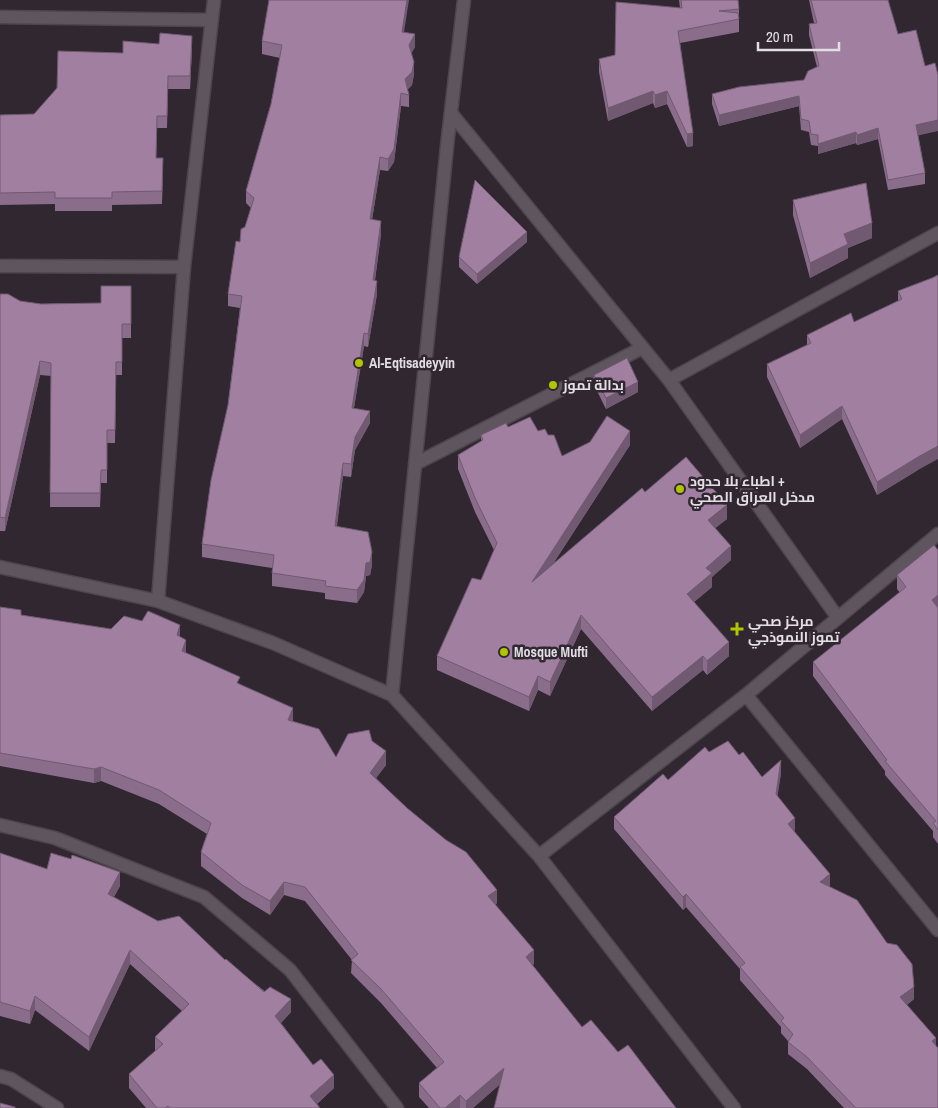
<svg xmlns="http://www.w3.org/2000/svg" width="938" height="1108" font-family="'Archivo Narrow',Cairo,sans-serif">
<rect width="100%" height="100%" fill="#302730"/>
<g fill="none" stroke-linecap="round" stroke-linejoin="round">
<g stroke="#4d464d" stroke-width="15">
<path id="street" d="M0 17 212 20
M451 113 669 380 838 618
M0 266 184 267
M669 380 938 233
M415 464 642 348
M0 567 158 601 273 643 392 695 539 856 734 1108
M158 601 184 267 214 0
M392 695 447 146 464 0
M746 695 938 930
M0 825 55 838 204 897 290 970 397 1108
M539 856 746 695 938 534
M0 1076 11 1079 57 1108"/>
</g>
<use href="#street" stroke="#5f555f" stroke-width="12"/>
</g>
<path fill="#8a6d8a" d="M679 0H738L739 9V32L680 43 693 146 687 147 667 104 655 108 653 103 608 121 599 72V59L615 55 680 8Z
M809 0H888L918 135 925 173V184L888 190 878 139 857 145 856 143 818 154V146L811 145 809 132 801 130 799 106 719 126 712 104V94L804 80 817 67 809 35V24L814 23Z
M404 33 415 47 411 53 414 74 412 85 407 90 409 95V107L401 106 394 162 388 171 380 170 372 220 381 234 375 281 377 294 368 347 364 346 354 408 370 423 355 450 351 477 343 476 337 526 372 565 370 575 366 576 364 592 357 603 325 599V593L272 586V568L202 557V544L228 405 240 308 228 306V294L240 242 251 208 246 203V191L271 104 280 58 262 54V41Z
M192 48 190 89H168L167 128H157L156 158 163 171 162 204 112 205V211H55V204L0 205V115L34 114 123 53Z
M793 200 872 238 848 248V258L810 278 793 215Z
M527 242 477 284 459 267V257Z
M932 278 918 470 877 495 842 419 800 448 767 377V364L807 346V335L854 322 898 301V291Z
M131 286V338H122V375H116L115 443H107V483H101L100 507H50L51 376 40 375 5 531H0V294L20 301 41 304 101 303Z
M594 375 638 392 606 409 594 385Z
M508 427 538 431 548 435 562 456 630 445 553 564 645 492 727 519 715 528 731 560 712 577V587L694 602 729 656 707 675 703 670 652 711 581 629 550 696 538 690 529 711 437 670V656L481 580 494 550 475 512 458 469V455L481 441V435Z
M938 550V844L933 837V831L885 775V771L813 676V662L900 593 897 589V575Z
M0 607 21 615 111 629 180 637 186 653 240 684 293 722 336 757 372 741 386 765 376 778 497 903 495 905 534 964 532 965 582 1027 618 1052 676 1108 499 1085 473 1108H429L419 1097V1083L437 1068 381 1003 351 973 352 960 305 901 284 895 270 915 242 898 201 866V852L207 834 159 804 101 781 94 783 0 766Z
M709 752 739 755 762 777 781 773 777 796 795 830 794 831 830 886 829 887 914 999 907 1005 936 1045 938 1108H844L807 1069 788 1054V1041L781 1033V1027L740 980V969L686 907 683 910 614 829V817Z
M0 853 47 869 120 886 114 897 225 960 291 1012 281 1023 313 1065 334 1088 317 1104 320 1108H146L129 1088V1074L156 1051 155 1050V1037L182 1011 130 964 89 1051 35 1010 30 1024 0 1016Z"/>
<path fill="#705971" d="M407 0H409L402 45V32Z
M415 34V47L409 58V45Z
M192 36V48L190 89V76Z
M414 62V74L412 85 405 92V79Z
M653 91V103L608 121V108Z
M667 91V104L655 108V95Z
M401 93V106L394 162 388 171V159Z
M799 96V106L719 126V115Z
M938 120V131L916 136V125Z
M878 128V139L857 145V135Z
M856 132V143L818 154V144Z
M693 133V146L687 147V134Z
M380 157V170L370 232V219Z
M381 221V234L373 293V280Z
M872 223V238L848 248V258L810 278V263L844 234Z
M527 232V242L477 284V274Z
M377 281V294L368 347V334Z
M364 333V346L352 420V408Z
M40 361V375L5 531V518Z
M638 382V392L606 409V398Z
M842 406V419L800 448V435Z
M370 411V423L355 450 351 477V464L355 437Z
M630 431V445L532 596V582Z
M938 446V459L918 470 877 495V482L918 457Z
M343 463V476L335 538V526Z
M727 505V519L708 534V520Z
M731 546V560L712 577V587L687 608V594L706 568Z
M372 552V565L370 575 366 576 364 592 357 603V590L366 563Z
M938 595V609L932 600Z
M581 615V629L550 696V682Z
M180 625V639L177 635Z
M186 640V654L182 651Z
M729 642V656L707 675V661Z
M703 656V670L652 711V697Z
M538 676V690L529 711V697Z
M293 708V722L288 720Z
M386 751V765L370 786V773Z
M781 760V773L776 807V794Z
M101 767V781L94 783V769Z
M795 818V830L788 837V824Z
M120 872V886L108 907V894Z
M830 874V886L820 895V882Z
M284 882V895L270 915V901Z
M497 890V903L488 910V896Z
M686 894V907L683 910V897Z
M130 950V964L89 1051V1037Z
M534 950V964L526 971V957Z
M914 987V999L900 1010V997Z
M35 996V1010L30 1024V1011Z
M291 999V1012L275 1029V1016Z
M936 1038V1051L932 1041Z
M504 1068V1081L473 1108H466V1101Z
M334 1075V1088L312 1108 310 1096Z
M460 1095V1108H445Z"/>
<path fill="#a07fa1" stroke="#705971" d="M269 0H407L402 32 415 34 409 45 414 62 412 72 405 79 409 95 401 93 394 149 388 159 380 157 370 219 381 221 373 280 377 281 368 334 364 333 352 408 370 411 355 437 351 464 343 463 335 526 368 532 372 552 370 562 366 563 364 580 357 590 325 586 326 581 272 573 274 555 202 544 211 480 228 405 242 296 228 294 236 241 240 242 241 229 245 227 254 198 246 191 271 104 282 45 262 41Z
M681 0H738L739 9 719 11 738 13 739 19 678 31 693 133 687 134 667 91 655 95 653 91 608 108 599 59 615 55 616 2 682 8Z
M811 0H888L898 34 916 30 925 66 935 63 938 75V120L916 125 925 173 888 180 878 128 857 135 856 132 818 144V135L811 134 809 121 801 119 799 96 719 115 712 94 739 87 804 80 808 71 819 66 809 24 817 23Z
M160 33 192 36 190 76H168L167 116H157L156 158H163L162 191 112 192V198H55V192L0 193V115L34 114 57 88 58 51 123 53V41L159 44Z
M475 180 527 232 477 274 459 257Z
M866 183 872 223 844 234 848 244 810 263 793 200Z
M938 275V446L918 457 877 482 842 406 800 435 767 364 811 343 807 335 851 313 854 322 902 299 898 291 932 278Z
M101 286H131V324H122V362H116L115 430H107V470H101L100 493H50L51 363 40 361 5 518 0 517V294H8L20 301 41 304 101 303Z
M627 358 638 382 606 398 594 375Z
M607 416 630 431 532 582 642 488 645 492 686 457 727 505 708 520 731 546 706 568 712 573 687 594 729 642 707 661 703 656 652 697 581 615 550 682 538 676 529 697 437 656 472 578 481 580 497 543 475 498 458 455 483 440 481 435 506 423 508 427 530 417 538 431 545 429 548 435H554L562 456 590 442Z
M934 545 938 550V595L932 600 938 608V830L933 823 936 821 885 761 887 760 813 662 906 587 897 575Z
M0 607 21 610V615L111 629 124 616 142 621 148 611 180 625 177 635 186 640 182 651 240 677 237 683 293 708 288 720 319 729 336 757 348 734 369 730 372 741 386 751 370 773 407 808 446 840 466 852 497 890 488 896 534 950 526 957 582 1027 591 1020 618 1052 628 1045 676 1108H494L504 1068 466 1101 460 1095 445 1108H440L419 1083 444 1062 381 989 351 960 358 954 305 887 284 882 270 901 242 885 201 852 211 823 159 790 101 767 94 769 0 753Z
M728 741 739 755 743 752 762 777 781 760 776 794 795 818 788 824 830 874 820 882 857 900 887 943 897 945 912 964 914 987 900 997 936 1038 932 1041 938 1048V1108H856L807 1057 788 1042 793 1034 781 1021 784 1018 740 967 745 963 686 894 683 897 614 817 663 774 668 780 705 747 709 752Z
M0 853 47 869 51 853 71 859 72 855 120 872 108 894 158 921 179 916 225 960 226 959 264 992 270 987 291 999 275 1016 313 1065 321 1059 334 1075 310 1096 320 1108H170L168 1106 165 1108H157L129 1074 163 1044 155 1037 189 1004 130 950 89 1037 35 996 30 1011 0 1002Z
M0 1103 15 1107V1108H0Z"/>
<g fill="#b1c500" stroke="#302730" stroke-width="2">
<circle cx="359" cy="363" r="5"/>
<circle cx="553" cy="385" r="5"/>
<circle cx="680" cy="489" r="5"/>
<path d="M734.5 621.5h5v5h5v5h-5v5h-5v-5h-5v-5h5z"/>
<circle cx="504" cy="652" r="5"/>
</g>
<g text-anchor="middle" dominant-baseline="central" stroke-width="5" stroke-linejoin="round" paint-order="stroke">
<g font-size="14" font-weight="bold" fill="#e3dee3" stroke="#302730" text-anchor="start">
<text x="369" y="363">Al-Eqtisadeyyin</text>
<text x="563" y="385">بدالة تموز</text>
<text x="690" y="481">اطباء بلا حدود +<tspan x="690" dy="16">مدخل العراق الصحي</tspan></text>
<text x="748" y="621">مركز صحي<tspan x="748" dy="16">تموز النموذجي</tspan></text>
<text x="514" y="652">Mosque Mufti</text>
</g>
</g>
<path d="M758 42v8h81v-8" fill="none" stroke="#e3dee3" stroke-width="2.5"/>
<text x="766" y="42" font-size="15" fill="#e3dee3" stroke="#302730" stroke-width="4" paint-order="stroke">20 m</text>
</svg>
